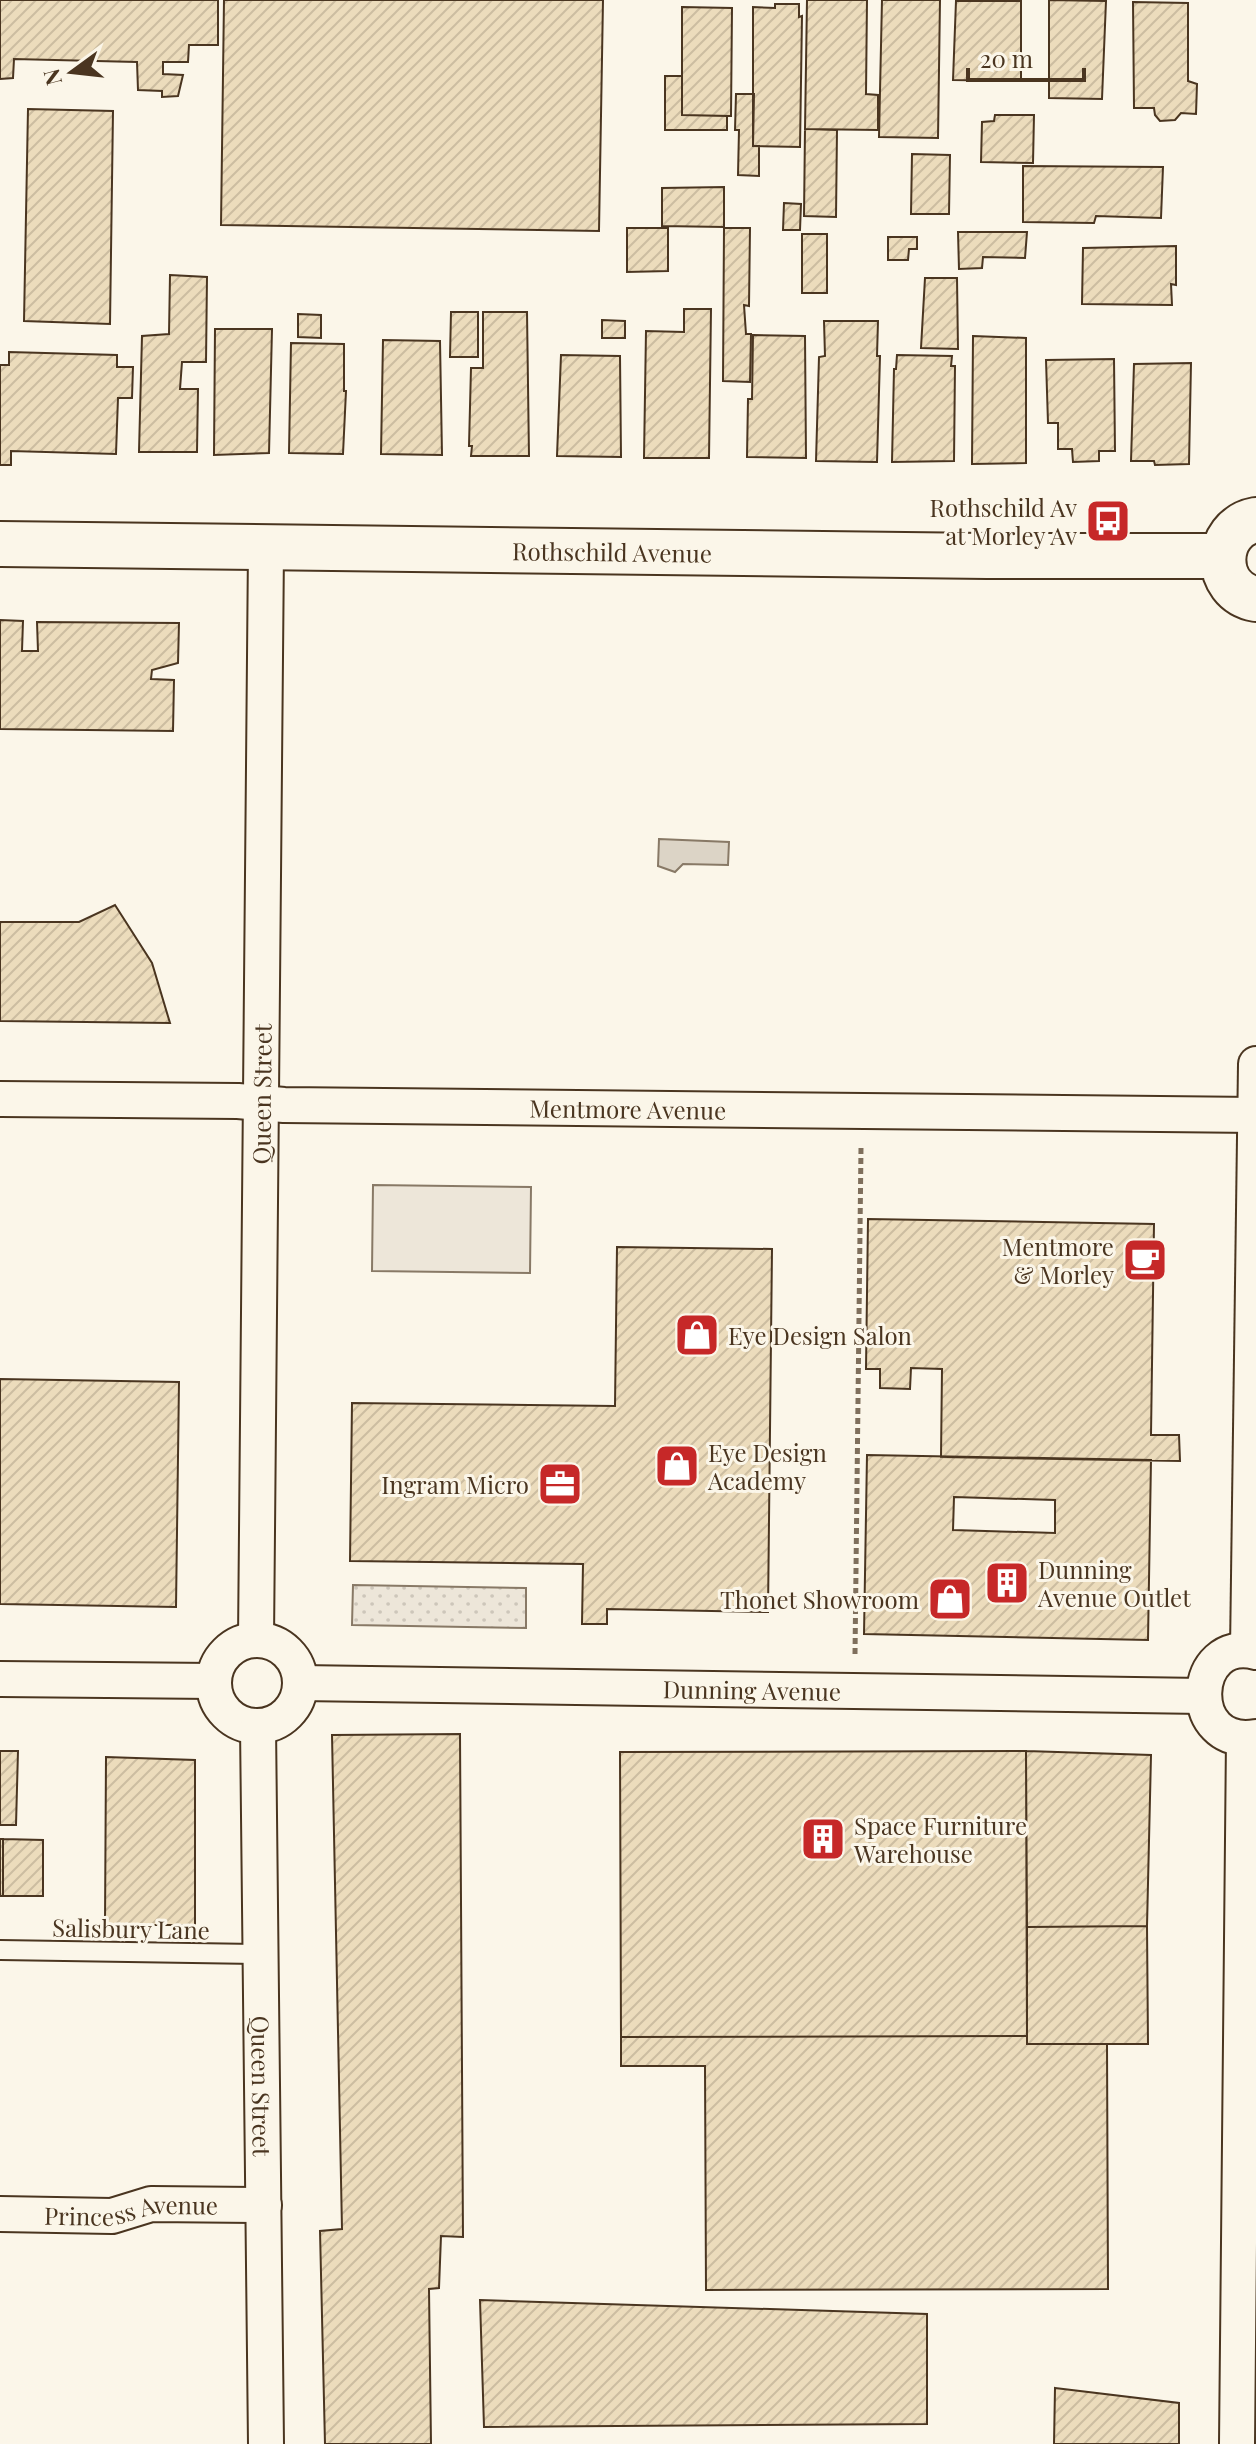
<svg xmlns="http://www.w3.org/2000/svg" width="1256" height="2444" font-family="'Playfair Display',serif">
<defs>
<pattern id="garden-dots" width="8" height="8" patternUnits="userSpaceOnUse" patternTransform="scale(2)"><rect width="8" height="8" fill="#ede6d9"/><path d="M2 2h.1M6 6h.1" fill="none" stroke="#cdc6ba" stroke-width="1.8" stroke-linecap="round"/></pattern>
<pattern id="building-hatch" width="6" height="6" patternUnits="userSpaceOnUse" patternTransform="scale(2)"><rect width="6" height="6" fill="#ecdcbc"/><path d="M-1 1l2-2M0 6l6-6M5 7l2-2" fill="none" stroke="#ccbda1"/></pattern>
</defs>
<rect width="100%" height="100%" fill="#fbf6e9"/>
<path fill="url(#garden-dots)" stroke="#887966" stroke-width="2" d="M353 1585 526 1588V1628L352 1625Z"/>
<path fill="#ede6d9" stroke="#887966" stroke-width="2" d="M373 1185 531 1187 530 1273 372 1271Z"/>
<path fill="#dcd4c6" stroke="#887966" stroke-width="2" d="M659 839 729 842 728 865 683 864 675 872 658 866Z"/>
<path fill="url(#building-hatch)" stroke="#4a3520" stroke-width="2" fill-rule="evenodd" d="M0 0H218V45H189L188 62H163V74L183 75 178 96 162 97V91L138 90 137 62 14 59 13 78 0 79Z
M224 0H603L599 231 221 225Z
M807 0H867L866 94 878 95V130L805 129Z
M882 0H940L938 138 879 137Z
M1049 0 1106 1 1102 99 1049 98Z
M956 1H1021V81L953 80Z
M1133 2 1188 3V81L1197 84 1196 114 1181 113 1175 120 1160 121 1155 115 1154 108H1134Z
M775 4H799V17L802 16 800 147 753 146V7L775 8Z
M682 7 732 8 731 116 682 115Z
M665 76H682V115L727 116V130H665Z
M736 94H754L753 146H759V176L738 175 739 130H735Z
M28 109 113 111 110 324 24 321Z
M995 115H1034L1033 163 981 162 982 122 994 121Z
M805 129 837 130 836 217 804 216Z
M912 154 950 155 949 214H911Z
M1023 166 1163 167 1161 218 1096 216 1094 223 1023 222Z
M724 187V227L662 226V188Z
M784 203 801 204 800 230H783Z
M627 228H668V271L627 272Z
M724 228H750L749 306 744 305 746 334H751L750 382 723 381Z
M958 232H1027L1025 258 983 257 982 268 959 269Z
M802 234H827V293H802Z
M888 237H917V249H909L908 260H888Z
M1176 246V285L1171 284 1172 305 1082 304 1083 248Z
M170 275 207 277 206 362H182L180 389H198L197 452H139L142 336 169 334Z
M925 278H957L958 349 921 348Z
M684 309H711L709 458H644L646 331 684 332Z
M451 312H478V357H450Z
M483 312H527L529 456H471L472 446H469L471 368H483Z
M298 314 321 315V338L298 337Z
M602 320 625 321V338H602Z
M824 321H878L877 356H880L877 462 816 461 819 357 825 356Z
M215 329H272L269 453 214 455Z
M753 335 805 336 806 458 747 457 748 399H752Z
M973 336 1026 338V463L972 464Z
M383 340 440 341 442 455 381 454Z
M291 343 344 344V391H346L343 454 289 453Z
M9 352 117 355V367H133L132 398H118L116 454 11 451V465H0V365H9Z
M561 355 620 356 621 457 557 456Z
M897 355 952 356 951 366H955L954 461 892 462 894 369H896Z
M1114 359 1115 451H1099V461L1073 462 1072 449H1058V423H1048L1046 360Z
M1191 363 1189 464 1155 465 1154 461H1131L1134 364Z
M0 620 23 621 22 651H38L37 622 179 623 178 663 152 670 151 679 174 680 173 731 0 729Z
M115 905 152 963 170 1023 0 1021V922H79Z
M868 1219 1154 1224 1151 1435H1179L1180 1461 941 1457 942 1369 911 1368 910 1389 880 1388V1369H866Z
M617 1247 772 1249 768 1612 607 1609V1624H582L583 1564 350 1561 352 1403 615 1406Z
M0 1379 179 1382 176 1607 0 1604Z
M867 1455 1151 1460 1148 1640 864 1634ZM954 1497 1055 1500V1533L953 1530Z
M460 1734 463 2237 441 2236 439 2288 429 2289 431 2444H325L320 2231 342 2229 332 1735Z
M0 1751H18L16 1825H0Z
M1026 1751 1027 2036 621 2037 620 1752Z
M1026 1751 1151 1755 1147 1926 1027 1927Z
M106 1757 195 1760V1925H105Z
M0 1839H3V1896H0Z
M3 1839 43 1840V1896H3Z
M1147 1926 1148 2044H1027V1927Z
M1027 2036V2044H1107L1108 2289 706 2290 705 2066H621V2037Z
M480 2300 927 2314V2424L484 2427Z
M1055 2388 1179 2403V2444H1054Z"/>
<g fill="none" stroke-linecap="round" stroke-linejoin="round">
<g stroke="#4a3520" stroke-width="22">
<path id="service" d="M0 1950 261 1954"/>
</g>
<g stroke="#4a3520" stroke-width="38">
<g id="minor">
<path id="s1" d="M0 1099 238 1101 284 1105 1256 1115"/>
<path id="s2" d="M256 1640 266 548"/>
<circle cx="257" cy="1683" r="43"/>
<path d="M1248 1650 1256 1064"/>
<path d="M1256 1652C1190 1635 1184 1749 1256 1737"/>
<path d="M0 1679 214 1681"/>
<path id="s3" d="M300 1683 1203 1696"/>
<path id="s4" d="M258 1726 266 2444"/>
<path id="s5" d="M0 2214 112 2216 151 2204 264 2205"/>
<path d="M1237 2444 1244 1739"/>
</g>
</g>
<g stroke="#4a3520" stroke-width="48">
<g id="tertiary">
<path d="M1256 520C1213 528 1212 591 1256 599"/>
<path id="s6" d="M0 544 987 556H1222"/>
</g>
</g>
<path stroke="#7f6f5c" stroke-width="5" stroke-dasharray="6 4" stroke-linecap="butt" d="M855 1654 861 1148"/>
<use href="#service" stroke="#fbf6e9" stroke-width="18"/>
<use href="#minor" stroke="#fbf6e9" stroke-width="34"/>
<use href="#tertiary" stroke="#fbf6e9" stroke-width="44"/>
</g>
<defs>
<g id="bus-square" transform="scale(2.3)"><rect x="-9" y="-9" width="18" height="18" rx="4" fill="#c62828" stroke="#fbf6e9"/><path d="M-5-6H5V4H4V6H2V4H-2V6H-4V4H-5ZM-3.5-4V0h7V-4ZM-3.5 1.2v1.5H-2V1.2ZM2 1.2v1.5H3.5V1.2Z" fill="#fff"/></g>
<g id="cafe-square" transform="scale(2.3)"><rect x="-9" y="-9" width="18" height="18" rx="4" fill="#c62828" stroke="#fbf6e9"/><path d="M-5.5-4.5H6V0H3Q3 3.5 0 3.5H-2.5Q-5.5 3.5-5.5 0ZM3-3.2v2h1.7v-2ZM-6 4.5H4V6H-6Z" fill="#fff"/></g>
<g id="shop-square" transform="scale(2.3)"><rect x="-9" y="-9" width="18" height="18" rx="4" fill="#c62828" stroke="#fbf6e9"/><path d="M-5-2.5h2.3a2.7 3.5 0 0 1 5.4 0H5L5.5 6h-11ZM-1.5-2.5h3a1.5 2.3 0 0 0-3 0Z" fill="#fff"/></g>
<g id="office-square" transform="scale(2.3)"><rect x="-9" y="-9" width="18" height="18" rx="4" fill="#c62828" stroke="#fbf6e9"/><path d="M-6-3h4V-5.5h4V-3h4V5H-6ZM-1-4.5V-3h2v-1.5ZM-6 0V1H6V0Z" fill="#fff"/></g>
<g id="building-square" transform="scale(2.3)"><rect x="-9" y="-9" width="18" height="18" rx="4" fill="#c62828" stroke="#fbf6e9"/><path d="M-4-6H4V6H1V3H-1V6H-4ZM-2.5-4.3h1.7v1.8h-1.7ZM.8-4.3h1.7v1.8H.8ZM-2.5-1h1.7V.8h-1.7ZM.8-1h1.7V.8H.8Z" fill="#fff"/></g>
</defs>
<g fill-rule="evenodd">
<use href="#bus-square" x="1108" y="521"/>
<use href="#cafe-square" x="1145" y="1260"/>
<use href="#shop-square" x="697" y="1335"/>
<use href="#shop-square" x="677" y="1466"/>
<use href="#office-square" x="560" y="1484"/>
<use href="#building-square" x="1007" y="1583"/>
<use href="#shop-square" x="950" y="1599"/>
<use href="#building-square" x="823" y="1839"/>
</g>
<g text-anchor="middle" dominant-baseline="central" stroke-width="6" stroke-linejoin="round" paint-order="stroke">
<g font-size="24" fill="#4a3520" stroke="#fbf6e9" text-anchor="end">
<text x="1077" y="507">Rothschild Av<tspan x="1077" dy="28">at Morley Av</tspan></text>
<text x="1114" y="1246">Mentmore<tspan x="1114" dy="28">&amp; Morley</tspan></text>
<text x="728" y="1335" text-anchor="start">Eye Design Salon</text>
<text x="708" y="1452" text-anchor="start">Eye Design<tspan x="708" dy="28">Academy</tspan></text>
<text x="529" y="1484">Ingram Micro</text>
<text x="1038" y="1569" text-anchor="start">Dunning<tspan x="1038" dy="28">Avenue Outlet</tspan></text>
<text x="919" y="1599">Thonet Showroom</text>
<text x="854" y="1825" text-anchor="start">Space Furniture<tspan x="854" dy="28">Warehouse</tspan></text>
</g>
<g font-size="24" fill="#4a3520" stroke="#fbf6e9">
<text stroke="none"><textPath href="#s6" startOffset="612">Rothschild Avenue</textPath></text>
<text stroke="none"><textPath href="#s2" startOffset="546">Queen Street</textPath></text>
<text stroke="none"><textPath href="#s1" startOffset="628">Mentmore Avenue</textPath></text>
<text stroke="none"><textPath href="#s3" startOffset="452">Dunning Avenue</textPath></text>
<text transform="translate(131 1928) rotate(1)">Salisbury Lane</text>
<text stroke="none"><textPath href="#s4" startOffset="360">Queen Street</textPath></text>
<text stroke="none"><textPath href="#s5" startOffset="132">Princess Avenue</textPath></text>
</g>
</g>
<g transform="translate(72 72) rotate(255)" stroke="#fbf6e9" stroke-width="6" paint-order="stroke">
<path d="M0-6L14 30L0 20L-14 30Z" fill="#4a3520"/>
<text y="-12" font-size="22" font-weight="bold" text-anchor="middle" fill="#4a3520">N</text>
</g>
<path d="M968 68v12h116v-12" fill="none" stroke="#4a3520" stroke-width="4"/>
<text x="980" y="68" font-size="24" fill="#4a3520" stroke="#fbf6e9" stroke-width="6" paint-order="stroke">20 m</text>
</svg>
